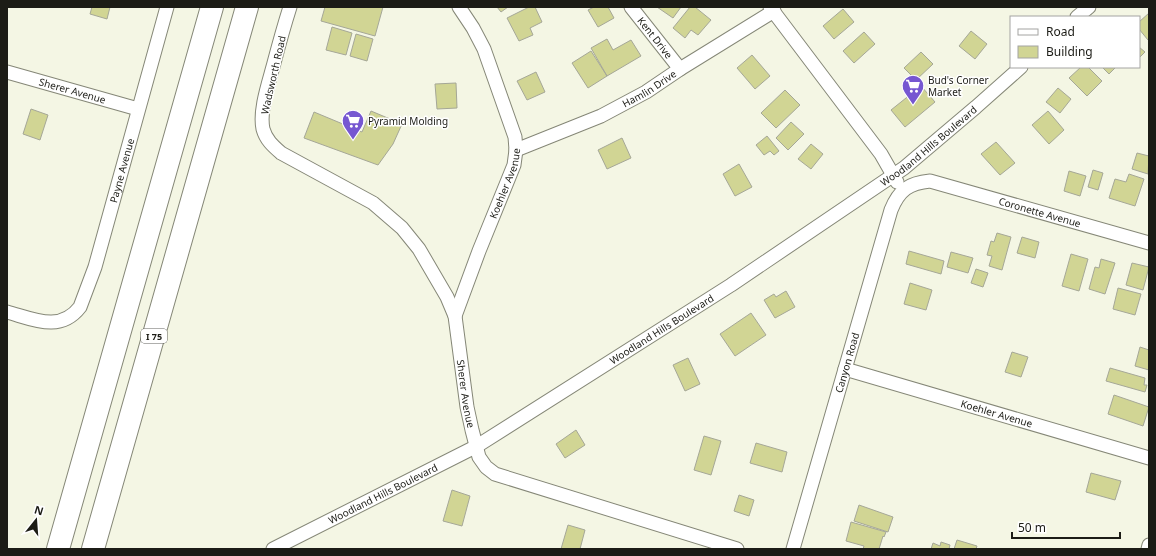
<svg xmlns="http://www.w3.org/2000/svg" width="1156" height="556" font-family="'Noto Sans',sans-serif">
<rect width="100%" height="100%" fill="#f4f6e4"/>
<path fill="#d1d594" stroke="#a5a797" d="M92 7H110L107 19 90 14Z
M325 7H383L375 36 321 21Z
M497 7H508L501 12Z
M529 7H535L542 22 530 28 533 35 519 41 507 18Z
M594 7H608L614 18 598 27 588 10Z
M657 7H681L673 18Z
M690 7H695L711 20 698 35 691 30 685 38 673 28Z
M843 9 854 22 834 39 823 26Z
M1149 13V39L1148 40 1139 29V22Z
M332 27 352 33 346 55 326 50Z
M971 31 987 44 975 59 959 46Z
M864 32 875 44 854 63 843 51Z
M356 34 373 39 367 61 350 56Z
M607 39 613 50 631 40 641 56 607 76 591 48Z
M1139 47 1145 52 1139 58Z
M591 51 607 76 588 88 572 63Z
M921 52 933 64 916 80 904 68Z
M752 55 770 76 755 89 737 68Z
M1081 67H1088L1102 81 1087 96 1069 78Z
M1102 67H1116L1109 74Z
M536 72 545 92 527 100 517 81Z
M456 83 457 108 437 109 435 84Z
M921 86 935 102 905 127 891 110Z
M1058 88 1071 99 1060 113 1046 102Z
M785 90 800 105 776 128 761 113Z
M31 109 48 115 40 140 23 134Z
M371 111 402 124 393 144 378 165 304 138 314 112 362 132Z
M1048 111 1064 130 1049 144 1032 125Z
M791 122 804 134 788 150 776 138Z
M767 136 779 151 774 155 770 151 764 155 756 145Z
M622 138 631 158 607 169 598 150Z
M996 142 1015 163 1000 175 981 154Z
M811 144 823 154 811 169 798 159Z
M1137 153 1149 156 1148 174 1132 169Z
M739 164 752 187 735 196 723 174Z
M1093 170 1103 173 1098 190 1088 187Z
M1069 171 1086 176 1080 196 1064 191Z
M1129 174 1144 179 1135 206 1109 198 1115 179 1126 182Z
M997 233 1011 237 1002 270 989 266 992 256 987 255 991 241 994 242Z
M1022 237 1039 242 1035 258 1017 253Z
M909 251 944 261 941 274 906 264Z
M951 252 973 258 968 273 947 267Z
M1071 254 1088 259 1079 291 1062 286Z
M1101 259 1115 263 1105 294 1089 289 1095 267 1099 268Z
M1132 263 1149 267 1143 290 1126 285Z
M976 269 988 273 983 287 971 283Z
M910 283 932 290 926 310 904 304Z
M1118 288 1141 294 1135 315 1113 309Z
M786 291 795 307 775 318 764 300 774 294 776 297Z
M751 313 766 335 735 356 720 334Z
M1140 347 1149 350V370L1135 366Z
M1012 352 1028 357 1021 377 1005 372Z
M688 358 700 384 685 391 673 365Z
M1110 368 1145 378 1144 385H1147L1145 392 1106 381Z
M1114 395 1149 407 1143 426 1108 414Z
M576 430 585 445 565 458 556 444Z
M704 436 721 441 711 475 694 470Z
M756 443 787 452 782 472 750 463Z
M1091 473 1121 481 1115 500 1086 492Z
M452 490 470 496 462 526 443 521Z
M739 495 754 500 749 516 734 511Z
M859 505 893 517 888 532 854 521Z
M851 522 886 532 884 537 883 536 879 549H863L864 546 846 541Z
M568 525 585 530 580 549H561Z
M957 540 977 546 976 549H954Z
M941 542 950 545 949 549H931L933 543 940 546Z"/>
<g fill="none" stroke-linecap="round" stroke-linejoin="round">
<g stroke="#858777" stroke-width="15">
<g id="minor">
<path id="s1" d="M290 7C284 26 279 44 274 63 269 82 259 110 263 129 266 140 273 146 281 153L373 203 402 228 419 249 447 297 455 316 467 407 472 430 479 457 486 467 495 474 737 549"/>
<path id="s2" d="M631 7 680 69"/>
<path d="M770 7 881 154 897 182"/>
<path d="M1077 17 1089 7"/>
<path id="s3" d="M7 72 138 109"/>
<path id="s4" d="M516 150 601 116 646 92 680 69 774 11"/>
<path id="s5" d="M7 312C33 319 60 333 80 307L95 267 167 7"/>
<path id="s6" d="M455 316 479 251 514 165 516 150 515 137 484 49 473 28 459 7"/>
<path id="s7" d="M845 369 1149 458"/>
<path id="s8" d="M273 549 477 446 731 285 904 168 976 107 1021 67"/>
<path id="s9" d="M793 549 891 210C899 190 909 183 930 181L1149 243"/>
<path d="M1148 549 1149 545"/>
</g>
</g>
<g stroke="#858777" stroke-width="24">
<path id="motorway" d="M58 549 212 7
M93 549 247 7"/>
</g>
<use href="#minor" stroke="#fff" stroke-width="13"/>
<use href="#motorway" stroke="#fff" stroke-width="22"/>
</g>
<defs>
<g id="supermarket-pin" transform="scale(1.15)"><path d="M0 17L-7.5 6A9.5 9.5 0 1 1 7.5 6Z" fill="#7657d1" stroke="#fff"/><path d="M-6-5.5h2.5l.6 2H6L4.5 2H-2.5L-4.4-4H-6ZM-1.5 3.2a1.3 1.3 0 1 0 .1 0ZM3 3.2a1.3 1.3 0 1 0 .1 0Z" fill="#fff"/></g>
</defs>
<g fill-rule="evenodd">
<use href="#supermarket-pin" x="913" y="86"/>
<use href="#supermarket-pin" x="353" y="121"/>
</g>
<g text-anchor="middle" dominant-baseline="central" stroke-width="3" stroke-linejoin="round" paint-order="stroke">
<rect fill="#fff" stroke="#60605c" stroke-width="1" x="141" y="329" width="26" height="14" rx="3"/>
<g font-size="9" font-weight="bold" fill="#1c1c16">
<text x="154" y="336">I 75</text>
</g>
<g font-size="10" fill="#1c1c16" stroke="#fff">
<text stroke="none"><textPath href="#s2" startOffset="39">Kent Drive</textPath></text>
<text transform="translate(273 75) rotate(-77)">Wadsworth Road</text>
<text stroke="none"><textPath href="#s4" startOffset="147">Hamlin Drive</textPath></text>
<text stroke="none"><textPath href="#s3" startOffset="68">Sherer Avenue</textPath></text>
<text stroke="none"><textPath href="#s8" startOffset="771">Woodland Hills Boulevard</textPath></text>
<text stroke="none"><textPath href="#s5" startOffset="222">Payne Avenue</textPath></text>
<text stroke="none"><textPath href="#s6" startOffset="142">Koehler Avenue</textPath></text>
<text stroke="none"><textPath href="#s9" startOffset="519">Coronette Avenue</textPath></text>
<text stroke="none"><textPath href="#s8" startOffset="447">Woodland Hills Boulevard</textPath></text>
<text stroke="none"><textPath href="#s9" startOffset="194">Canyon Road</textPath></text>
<text stroke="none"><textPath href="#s1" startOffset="481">Sherer Avenue</textPath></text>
<text stroke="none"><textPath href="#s7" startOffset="158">Koehler Avenue</textPath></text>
<text stroke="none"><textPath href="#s8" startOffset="123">Woodland Hills Boulevard</textPath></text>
</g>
<g font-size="10" fill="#1c1c16" stroke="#fff" text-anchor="start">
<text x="928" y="80">Bud's Corner<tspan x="928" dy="12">Market</tspan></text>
<text x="368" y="121">Pyramid Molding</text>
</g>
</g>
<rect width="1156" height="556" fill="none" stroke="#1c1c16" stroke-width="16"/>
<rect x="1010" y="16" width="130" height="52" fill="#ffffff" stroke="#a4a4a2"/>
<rect x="1018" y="29" width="20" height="6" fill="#ffffff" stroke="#a4a4a2"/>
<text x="1046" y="36" font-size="12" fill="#1c1c16">Road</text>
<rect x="1018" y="46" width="20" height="12" fill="#d1d594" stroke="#a4a4a2"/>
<text x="1046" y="56" font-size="12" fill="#1c1c16">Building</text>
<g transform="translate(36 520) rotate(17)" stroke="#ffffff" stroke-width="3" paint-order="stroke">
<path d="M0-3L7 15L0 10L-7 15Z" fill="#1c1c16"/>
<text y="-6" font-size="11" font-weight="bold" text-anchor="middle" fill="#1c1c16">N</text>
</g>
<path d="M1012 532v6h108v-6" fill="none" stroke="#1c1c16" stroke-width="2"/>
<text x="1018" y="532" font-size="12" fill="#1c1c16" stroke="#ffffff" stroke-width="3" paint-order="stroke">50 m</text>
</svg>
